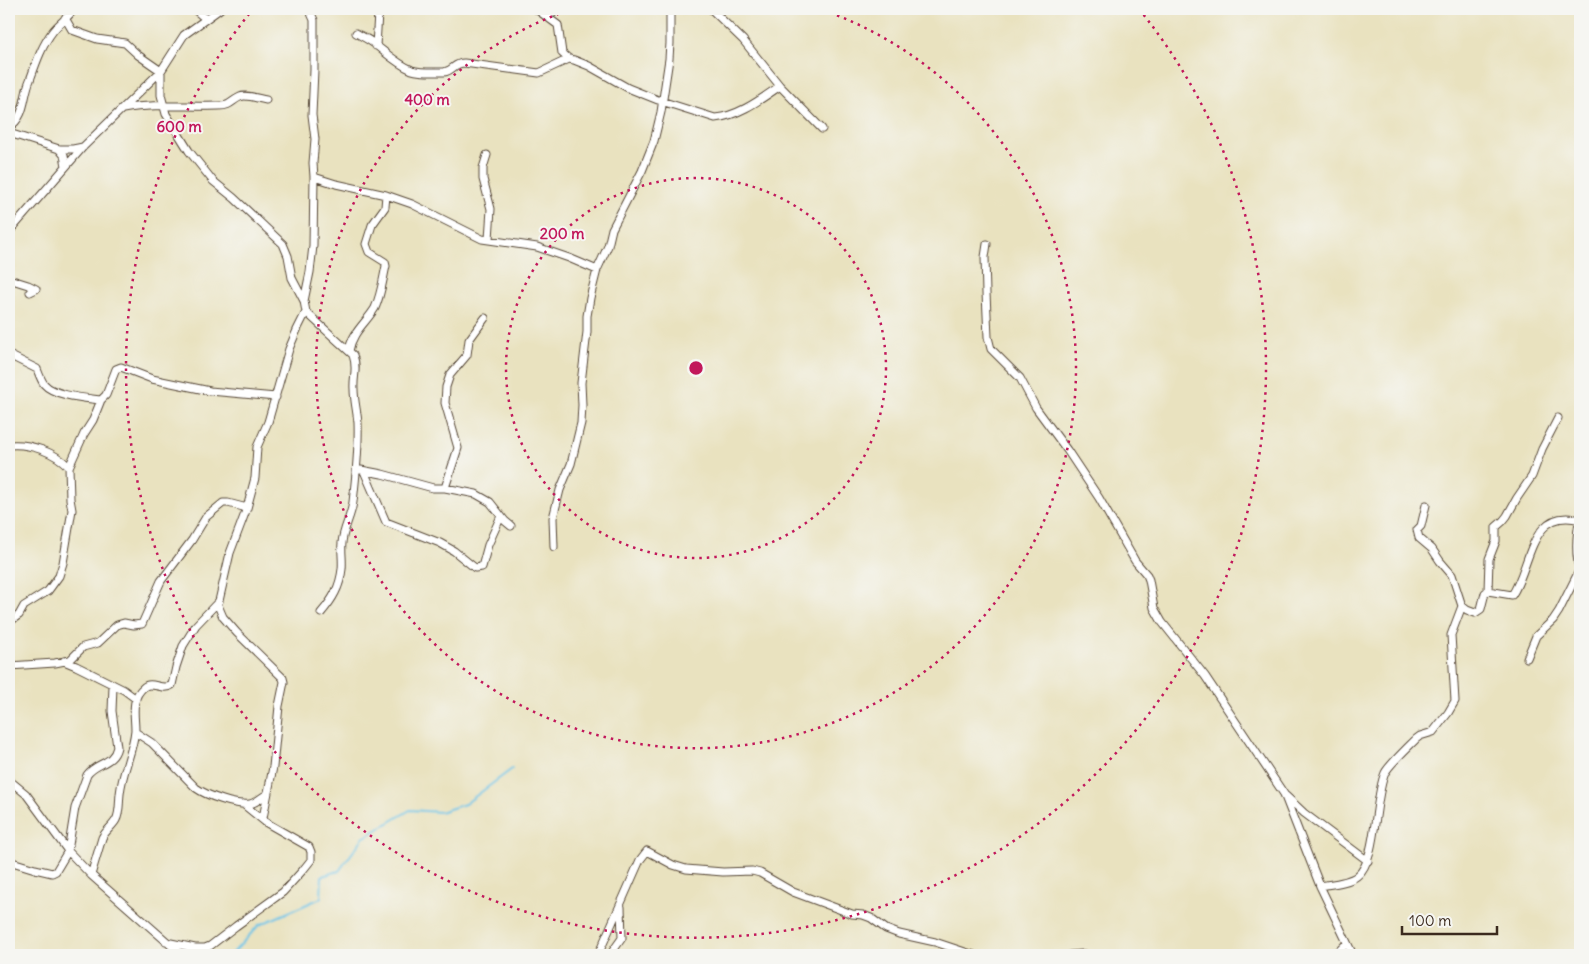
<svg xmlns="http://www.w3.org/2000/svg" width="1589" height="964" font-family="Delius,sans-serif">
<rect width="100%" height="100%" fill="#f6f6f2"/>
<filter id="ink" filterUnits="userSpaceOnUse"><feTurbulence type="fractalNoise" baseFrequency=".02" numOctaves="2"/><feDisplacementMap in="SourceGraphic" scale="10" xChannelSelector="R" yChannelSelector="G"/><feConvolveMatrix kernelMatrix="1 2 1 2 8 2 1 2 1" color-interpolation-filters="sRGB"/></filter>
<filter id="wash" filterUnits="userSpaceOnUse"><feTurbulence type="fractalNoise" baseFrequency=".0096" numOctaves="4" result="noise"/><feDisplacementMap in="SourceGraphic" scale="20" xChannelSelector="R" yChannelSelector="G"/><feGaussianBlur stdDeviation="1.12" result="paint"/><feColorMatrix in="noise" values="0 0 0 0 0 0 0 0 0 0 0 0 0 0 0 0 0 1.4 0 .05"/><feComposite in="paint" operator="in"/></filter>
<g filter="url(#wash)">
<rect width="100%" height="100%" fill="#e9e2bf"/>
<g fill="none" stroke-linecap="round" stroke-linejoin="round">
<path stroke="#6ac4e8" stroke-width="2" d="M231 955 259 925 321 898 322 876 339 871 363 838 410 810 440 812 465 804 512 769"/>
</g>
</g>
<g filter="url(#ink)">
<g fill="none" stroke-linecap="round" stroke-linejoin="round">
<g stroke="#554636" stroke-width="9">
<path id="minor" d="M194 9 206 19
M536 9 558 25 562 53 569 59
M711 9 743 40 780 86 822 129
M548 17 556 9
M65 18 72 30 97 39 125 43 138 55 161 71V95L166 114 189 151 213 181 234 198 283 244 288 256 292 278 304 301
M356 33C361 36 368 39 373 43 385 52 397 64 412 70 421 73 434 72 444 72 453 71 454 63 464 63L539 73 569 59 574 60 589 66 628 88 658 100 715 118C739 116 761 99 780 86
M376 46 378 13 380 9
M123 109C155 103 187 107 219 106 231 106 231 101 240 97 246 94 259 99 266 100
M9 127C26 117 23 96 30 80 36 63 42 45 53 31 59 23 69 17 74 9
M9 133 59 149H73L83 147
M59 149 64 155 66 166
M487 155 483 168V179L491 209 489 239
M314 177 336 184 386 195 412 204 482 239 537 247 569 258 597 270
M9 232 83 147 161 71 184 35 220 9
M987 244 985 257 986 293 988 337 991 349 1020 378 1036 408 1067 450 1099 498 1135 561 1147 575 1149 580 1154 608 1162 622 1205 676 1284 794 1320 886 1353 955
M9 279 28 285 36 289 30 292
M306 312 353 355C358 369 353 375 354 389 354 400 357 411 358 423 359 449 356 476 353 502 351 517 343 529 342 543 341 551 343 560 342 569 340 587 333 599 321 613
M349 351C352 332 366 323 375 308 381 295 383 279 386 266L385 262 369 252 366 244 372 225 385 207 386 195
M9 355 37 369C39 374 41 380 44 384 54 396 86 398 101 400
M9 445C30 443 55 452 69 467
M361 470 382 474 433 488H445L476 494 490 502 505 521 511 526
M364 471 386 522 440 543 454 551 475 568 482 567 488 545 501 516
M445 488 458 448 445 403 446 387 450 375 467 355 469 340 485 318
M1580 517C1576 536 1575 554 1580 572
M554 547 553 518 560 490 571 464 581 423 582 405 581 383 587 332V316L590 298 597 270 608 246 612 229 642 171 654 141 661 112 669 59 670 43V9
M1488 591 1489 559 1496 541V527L1503 521 1507 516 1517 498 1532 476 1542 449 1558 418
M1462 606 1467 610 1475 613 1481 609 1485 593 1488 591 1512 595C1531 567 1530 506 1580 520
M9 622 19 615 24 606 48 591 59 576 63 563 72 510 70 499 69 467 84 434 93 420 101 400 106 395 116 369 121 367 152 379 210 391 276 397
M1527 658 1536 636 1553 620 1559 611 1579 571
M64 661 76 666 124 690 136 699
M9 666 55 663 70 660 83 647 98 643 117 625 124 623 134 625 142 624 161 581 192 540 206 517 223 503H228L247 508
M135 732 152 743 196 788C207 796 237 806 250 804 256 803 262 797 267 794
M9 780 26 794 68 851 91 875 182 955
M1286 796 1304 813 1368 861
M243 804 264 821
M9 861 35 869 52 873 56 871 68 851 75 808 87 775C96 762 113 765 117 747L112 711 113 686
M91 875 102 838C105 831 112 827 116 820 120 813 119 802 120 794 122 772 133 752 135 730 135 716 130 698 144 687 152 680 162 692 172 685L176 667 183 646 196 625 219 601 230 553 247 508 255 478 257 447 268 422 289 349 297 330 306 312 304 301 310 272 313 246 314 177 313 163 315 139 312 115 314 70V20L309 9
M1320 886C1331 884 1348 883 1357 876 1377 861 1374 798 1385 773 1388 766 1409 746 1416 739L1420 736 1433 732 1448 713 1455 701 1451 635 1462 606 1452 575 1440 561 1432 549 1419 538 1417 530 1421 526 1426 505
M166 942 195 948H205L210 946 236 926 283 892 303 870 311 860V852L309 847 265 822 263 818 273 767 279 706 284 682 283 678 237 633 223 617 217 603
M598 955 640 860 647 851 673 865 686 869 723 872 752 871 760 873 793 892 852 914 863 915 871 918 886 929 899 934 935 942 974 955
M610 955 622 938 621 907
M1070 955 1083 954 1088 955
M1335 955 1347 943"/>
</g>
<use href="#minor" stroke="#fff" stroke-width="7"/>
</g>
</g>
<g fill="none" stroke="#c2185b" stroke-width="2.5" stroke-dasharray="2.5 5">
<circle cx="696" cy="368" r="190"/>
<path d="M823 10A380 380 0 1 1 569 10"/>
<path d="M1139 9A570 570 0 1 1 253 9"/>
</g>
<circle cx="696" cy="368" r="8" fill="#c2185b" stroke="#f6f6f2" stroke-width="2.5"/>
<g font-size="15" text-anchor="middle" font-weight="bold" fill="#c2185b" stroke="#f6f6f2" stroke-width="4" stroke-linejoin="round" paint-order="stroke">
<text x="427" y="105">400 m</text>
<text x="179" y="132">600 m</text>
<text x="562" y="239">200 m</text>
</g>
<rect width="1589" height="964" fill="none" stroke="#f6f6f2" stroke-width="30"/>
<path d="M1402 926v8h95v-8" fill="none" stroke="#3b2a1e" stroke-width="2.5"/>
<text x="1409" y="926" font-size="15" fill="#3b2a1e" stroke="#f6f6f2" stroke-width="4" paint-order="stroke">100 m</text>
</svg>
